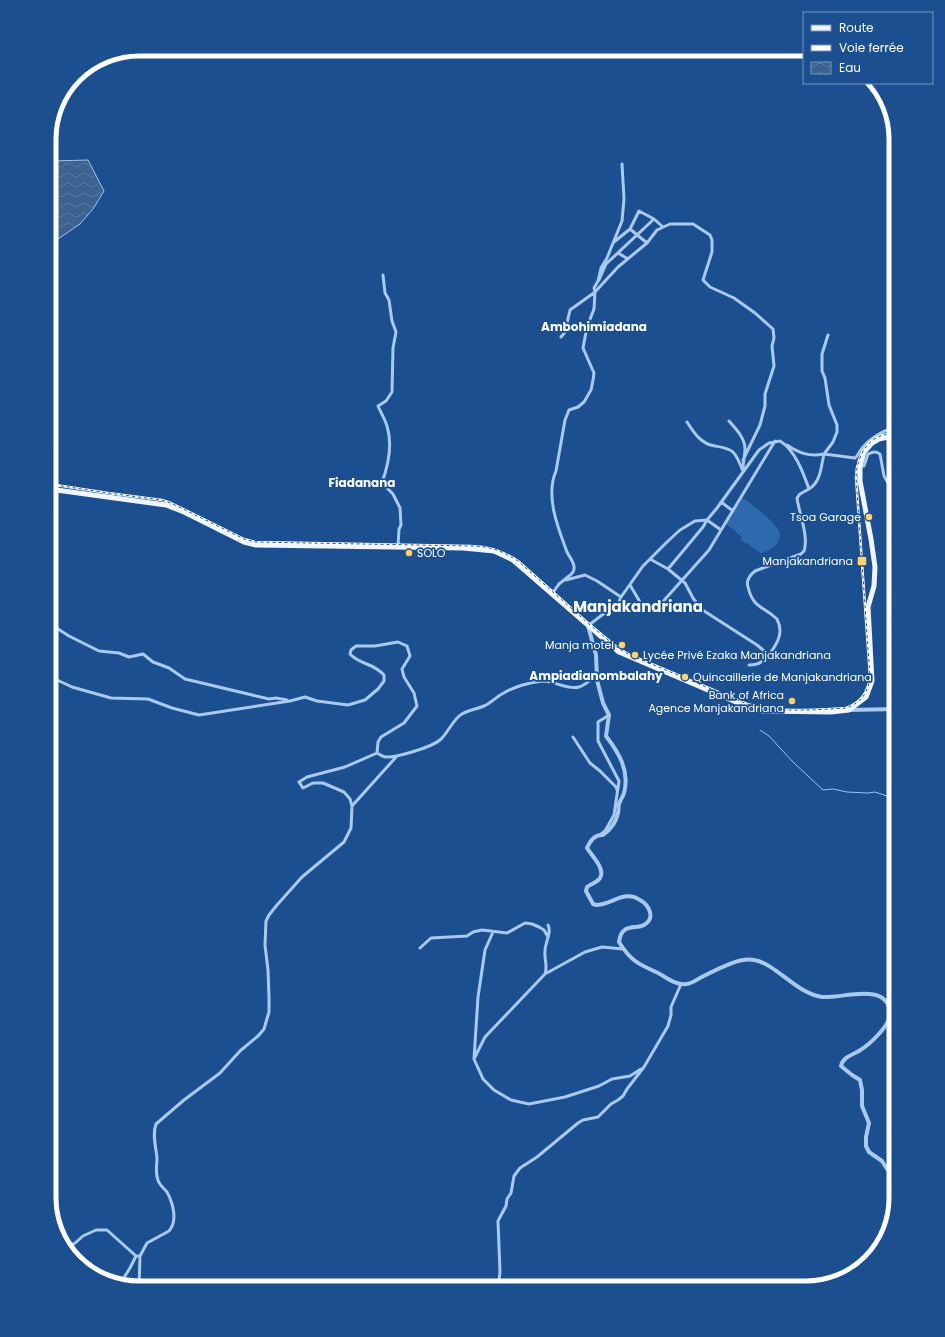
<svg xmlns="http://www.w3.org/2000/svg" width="945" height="1337" font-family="Poppins,sans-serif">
<defs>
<pattern id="water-waves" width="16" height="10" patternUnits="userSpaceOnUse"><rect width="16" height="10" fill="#3c6290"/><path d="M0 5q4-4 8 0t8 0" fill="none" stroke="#597aa1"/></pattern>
</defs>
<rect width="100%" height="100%" fill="#1b4f8f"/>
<path fill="#2e69ad" d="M742 498C749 501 774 522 778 529 785 541 771 552 760 553L747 543 746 544 740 539 742 537 726 524Z"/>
<path fill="url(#water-waves)" stroke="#9cc4f0" d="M49 159 52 161 88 160 104 191 93 209 80 224 49 245Z"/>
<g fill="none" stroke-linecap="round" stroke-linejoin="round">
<path stroke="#9cc4f0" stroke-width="1" d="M760 730 769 736 793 762 823 790 833 789 847 792 868 793 875 792 887 796 896 793"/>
<path stroke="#a9c9ee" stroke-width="3" d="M630 229 647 243
M614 242 630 229 639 211 654 219 663 227
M618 253 628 259
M383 275 385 293 389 300 392 321 396 332 393 348 392 392 386 401 378 406C381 413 385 419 387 426 393 445 388 466 382 483L393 494 400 508 401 525 399 529 398 547
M599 280 606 264 654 219
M561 337 565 332 570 310 595 292 594 288 598 281 601 268 607 258 622 221 624 199 622 164
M729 421C736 429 745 438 745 449 745 456 743 462 743 469
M687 422C694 433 701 444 715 446 721 447 728 448 733 452 737 456 741 466 743 471
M787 445C799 453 809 457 824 454L833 442 837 432V425L829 405 825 378 822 371V354L828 335
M860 466H864L868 454C873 452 875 451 880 454L884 476 896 497
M721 502 733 511
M650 559 668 569 703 527 707 520 721 530
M668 569 685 583 693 598 701 609 757 645 768 654
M564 580C567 577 574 574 574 569 575 563 570 558 567 552 558 528 545 496 556 471L565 420 569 410 578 407 584 402 591 390 593 380 594 373 583 348 587 327 594 309 595 292 618 267 647 243 657 230 670 224H693L710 235 712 240V252L703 280 710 287 734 298 755 313 773 329 774 338 772 346 774 366 765 394V406L760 425 743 460
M630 585 643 607C649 610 654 610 659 606L709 550 775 441
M552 594 559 584 564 580H566L585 575 597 581 621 597 643 566 667 542 680 530 695 521 707 520 717 508 759 450 769 443 780 441C795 450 803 472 809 489 821 482 821 466 824 454L855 458C859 455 859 451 863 447 872 437 880 432 893 428L896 430
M589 625 602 615 617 606 621 597
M49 629 55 627 69 636 99 651 119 653 129 657 143 654 153 662 169 668 185 679 269 699 276 698 287 700
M749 665C753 665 757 665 761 662 769 657 780 641 780 631 780 626 779 623 777 619 763 606 753 608 748 587 746 581 750 575 755 571L801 554 804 551C809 537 799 513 797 498L800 494 809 489
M49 666 55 679 72 687 111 698 148 699 172 708 199 715 290 701 305 697 317 701 348 705 365 700 378 689 384 681V675C372 662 360 665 350 654L351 650 356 646H375L398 642 407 646 410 656 402 669 404 677 414 693 417 706 404 723 381 737 378 742 377 753C380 755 382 756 385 757 396 758 432 747 440 740 448 733 453 719 462 714 469 710 477 709 484 706 491 703 496 697 502 694 513 687 530 682 543 681 555 681 567 690 579 687 586 685 590 679 597 676
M573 737 590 763 600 771 616 787 617 790
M352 806 397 756
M600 835 605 831 614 815 619 781 598 741V722L609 715
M493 932 485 950 478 997 474 1059 483 1079 494 1090 511 1100 529 1104 565 1097 599 1086 612 1079 630 1076 641 1069
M420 948 431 938 467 936 473 932 482 930 507 933 525 923 532 924 539 927 544 930 548 937
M545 974C548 966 544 959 545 951 545 942 552 933 548 925
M475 1057 485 1037 545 974 585 952 602 947 623 949
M61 1241 69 1244H74L83 1236 96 1230H107L136 1256H140L147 1243 169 1231C178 1221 173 1203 167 1192 164 1188 159 1185 158 1180 155 1173 157 1165 157 1158 156 1147 152 1135 156 1124L184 1100 220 1073 240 1051 258 1036 264 1029 269 1012V997L268 970 265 945 266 921 269 915 277 905 302 877 344 842 351 828 352 806 350 799 344 792 323 783H313L303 788 299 782 307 777 345 767 377 753
M120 1284 130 1268 136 1256
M139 1288 140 1256
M498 1288 500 1272 498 1221 506 1206 507 1199 511 1193 514 1176 520 1168 537 1157 578 1123 583 1120 598 1117 611 1104 618 1100 623 1096 627 1089 644 1067 668 1026 671 1015V1007L681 984"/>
<path stroke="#a9c9ee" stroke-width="4" d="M588 626 596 655 597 680 603 703 609 715 606 736C619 753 630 771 624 793 623 797 620 800 619 804 618 807 619 810 618 813 616 823 611 829 603 835 595 834 590 841 587 848 591 855 606 869 600 878 598 882 591 884 587 887L586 891 593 904 596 905C611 905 625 889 640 900 649 905 656 918 644 925 639 928 632 926 626 929 621 932 620 936 619 942 630 960 638 964 656 972 665 976 676 986 686 984 691 984 696 980 700 978 714 971 738 957 754 960 775 963 797 994 822 997 841 999 888 981 890 1013 891 1025 869 1045 859 1051 852 1055 843 1057 841 1066L852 1075 860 1080 862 1090V1106L869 1123 866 1137V1146L869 1152 882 1161 887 1169 896 1176
M849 710 896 709"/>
<path stroke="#f0f6ff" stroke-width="5" d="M49 489 166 505 184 512 244 542 256 545 463 548 494 551 513 560 619 652 750 708 762 711 831 712 849 710 866 697 872 681 868 607 874 586 875 567 871 539 860 481V466L864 452 872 443 879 439 892 436 896 437"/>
<g stroke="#fff" stroke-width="2.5">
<path id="rail" d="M49 484 108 493 162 500 171 503 244 539 255 542 471 546C489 546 503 551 518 561L590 625 618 648 630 655 747 704C778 713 813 710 846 708 861 703 868 693 870 677L856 477C857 454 870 432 896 434"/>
</g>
<use href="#rail" stroke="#1b4f8f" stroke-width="1" stroke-dasharray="3" stroke-linecap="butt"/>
</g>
<g fill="#ffd166" stroke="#1b4f8f" stroke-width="1.5">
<circle cx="869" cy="517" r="4"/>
<circle cx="409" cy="553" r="4"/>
<rect x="857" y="556" width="10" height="10" rx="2"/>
<circle cx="622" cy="645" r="4"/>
<circle cx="635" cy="655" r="4"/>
<circle cx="685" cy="677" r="4"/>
<circle cx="792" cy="701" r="4"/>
</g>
<g text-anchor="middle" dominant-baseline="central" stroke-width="3.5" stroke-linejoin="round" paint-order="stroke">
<g font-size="11" fill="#fff" stroke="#1b4f8f" text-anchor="end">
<text x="861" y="517">Tsoa Garage</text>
<text x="417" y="553" text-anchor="start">SOLO</text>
<text x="853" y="561">Manjakandriana</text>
<text x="614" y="645">Manja motel</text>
<text x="643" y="655" text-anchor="start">Lycée Privé Ezaka Manjakandriana</text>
<text x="693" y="677" text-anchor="start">Quincaillerie de Manjakandriana</text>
<text x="784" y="695">Bank of Africa<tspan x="784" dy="13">Agence Manjakandriana</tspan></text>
</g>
<g font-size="12" font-weight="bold" fill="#fff" stroke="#1b4f8f">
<text x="594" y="326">Ambohimiadana</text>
<text x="362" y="482">Fiadanana</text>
<text x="596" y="675">Ampiadianombalahy</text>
</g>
<g font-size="15" font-weight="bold" fill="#fff" stroke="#1b4f8f">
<text x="638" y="606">Manjakandriana</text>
</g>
</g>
<path d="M0 0H945V1337H0ZM139 56H806A83 83 0 0 1 889 139V1198A83 83 0 0 1 806 1281H139A83 83 0 0 1 56 1198V139A83 83 0 0 1 139 56Z" fill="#1b4f8f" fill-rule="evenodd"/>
<path fill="none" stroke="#fff" stroke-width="5" d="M139 56H806A83 83 0 0 1 889 139V1198A83 83 0 0 1 806 1281H139A83 83 0 0 1 56 1198V139A83 83 0 0 1 139 56Z"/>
<rect x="803" y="12" width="130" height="72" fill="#1b4f8f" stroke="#7695bc"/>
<rect x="811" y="25" width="20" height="6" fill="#f0f6ff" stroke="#7695bc"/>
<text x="839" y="32" font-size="12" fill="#ffffff">Route</text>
<rect x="811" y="45" width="20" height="6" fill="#ffffff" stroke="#7695bc"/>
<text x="839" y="52" font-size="12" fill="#ffffff">Voie ferrée</text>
<rect x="811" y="62" width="20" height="12" fill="url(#water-waves)" stroke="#7695bc"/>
<text x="839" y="72" font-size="12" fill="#ffffff">Eau</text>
</svg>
